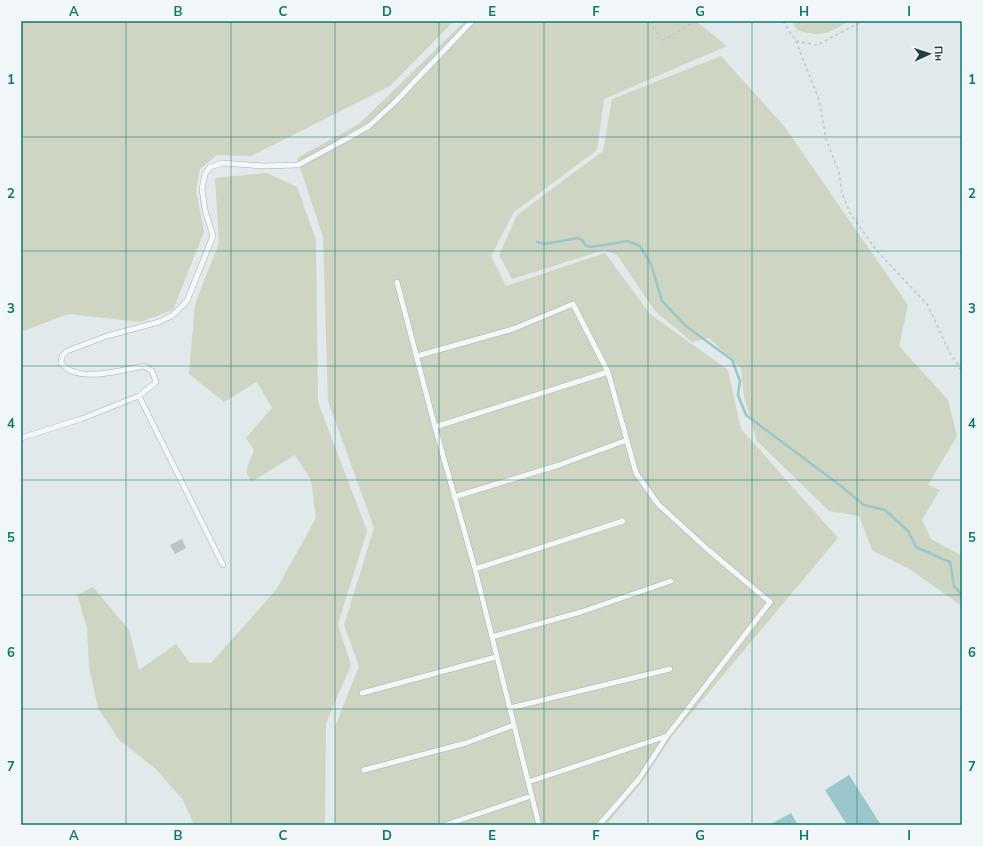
<svg xmlns="http://www.w3.org/2000/svg" width="983" height="846" font-family="Mulish,sans-serif">
<rect width="100%" height="100%" fill="#e1e9eb"/>
<path fill="#ced5c2" d="M21 21H454L390 86 251 156 217 155 200 169 196 190 204 232 173 310 140 322 68 314 21 332Z
M465 21H696L727 46 604 99 597 150 514 212 491 256 506 286 605 253 650 314 728 370 741 429 838 538 672 736 642 782 606 825H335V727L359 666 344 625 374 528 328 401 323 237 297 158 359 124Z
M792 21H849C828 34 821 38 797 30Z
M721 56 784 126 908 305 899 346 948 400 957 436 928 485 940 490 922 520 931 539 962 556V606L911 570 872 550 859 516 829 511 757 441 744 397 741 368 709 338 692 342 655 311 617 255 604 250 512 279 499 255 517 215 603 151 612 99Z
M267 173 297 187 316 240 318 402 367 531 338 624 351 665 326 723 325 824 194 825 183 800 156 769 119 740 98 708 89 667 87 628 77 595 93 587 129 630 139 670 176 644 190 663H211L276 590 316 518 311 480 295 455 251 482 246 471 254 450 246 438 272 408 257 382 224 402 189 374 195 304 219 243 215 178Z"/>
<path fill="#9ac7cc" d="M849 775 881 825H847L825 790Z
M791 813 798 825H769Z"/>
<g fill="none" stroke-linecap="round" stroke-linejoin="round">
<path stroke="#9ac7cc" stroke-width="2.5" d="M537 242 544 244 578 238 582 240 585 245 591 247 628 241 640 246 651 264 662 301 686 326 732 360 740 381 738 395 746 415 841 486 864 505 885 510 908 531 916 547 950 562 954 586 962 595"/>
</g>
<path fill="#b8c4c8" d="M182 539 186 548 175 554 170 545Z"/>
<g fill="none" stroke-linecap="round" stroke-linejoin="round">
<g stroke="#a6b2b5" stroke-width="6">
<path id="lane" d="M397 282 435 427 475 569 539 825
M417 356 513 329 573 304 608 372 636 473 658 504 706 548 770 602 667 736 639 779 599 825
M435 427 608 372
M21 438 81 419 139 396
M454 497 559 465 627 440
M223 565 139 396 156 382 152 371 144 366C121 370 77 384 61 363L62 356 67 351 107 336 159 322 173 315 187 301 213 236 205 210 202 189 205 174 210 167 223 163 263 166 298 165 348 138 369 126 394 103 472 21
M475 569 623 521
M492 637 581 612 671 581
M362 693 496 657
M510 708 670 669
M364 770 466 743 514 725
M528 782 667 736
M445 825 531 796"/>
</g>
<path stroke="#bfc7ca" stroke-width="1.5" stroke-dasharray="3 3" stroke-linecap="butt" d="M650 21 661 41 695 21
M783 21 796 41 817 45 863 21
M796 41 819 100 826 139 839 172 842 193 850 213 877 251 927 304 949 351 962 372"/>
<use href="#lane" stroke="#f4f8f9" stroke-width="5"/>
</g>
<path fill="none" stroke="#0f766e" stroke-width="1" stroke-opacity="0.55" d="M126 21V825M231 21V825M335 21V825M439 21V825M544 21V825M648 21V825M752 21V825M857 21V825M21 137H962M21 251H962M21 366H962M21 480H962M21 595H962M21 709H962"/>
<rect width="983" height="846" fill="none" stroke="#f1f7f8" stroke-width="44"/>
<g transform="translate(929 54) rotate(87)" stroke="#f1f7f8" stroke-width="3" paint-order="stroke">
<path d="M0-3L7 15L0 10L-7 15Z" fill="#283d43"/>
<text y="-6" font-size="11" font-weight="bold" text-anchor="middle" fill="#283d43">Пн</text>
</g>
<rect x="22" y="22" width="939" height="802" fill="none" stroke="#0f766e" stroke-width="1.5"/>
<g font-size="13" text-anchor="middle" font-weight="bold" fill="#0f766e">
<text x="74" y="16">A</text>
<text x="178" y="16">B</text>
<text x="283" y="16">C</text>
<text x="387" y="16">D</text>
<text x="492" y="16">E</text>
<text x="596" y="16">F</text>
<text x="700" y="16">G</text>
<text x="804" y="16">H</text>
<text x="909" y="16">I</text>
<text x="11" y="84">1</text>
<text x="972" y="84">1</text>
<text x="11" y="198">2</text>
<text x="972" y="198">2</text>
<text x="11" y="313">3</text>
<text x="972" y="313">3</text>
<text x="11" y="428">4</text>
<text x="972" y="428">4</text>
<text x="11" y="542">5</text>
<text x="972" y="542">5</text>
<text x="11" y="657">6</text>
<text x="972" y="657">6</text>
<text x="11" y="771">7</text>
<text x="972" y="771">7</text>
<text x="74" y="840">A</text>
<text x="178" y="840">B</text>
<text x="283" y="840">C</text>
<text x="387" y="840">D</text>
<text x="492" y="840">E</text>
<text x="596" y="840">F</text>
<text x="700" y="840">G</text>
<text x="804" y="840">H</text>
<text x="909" y="840">I</text>
</g>
</svg>
